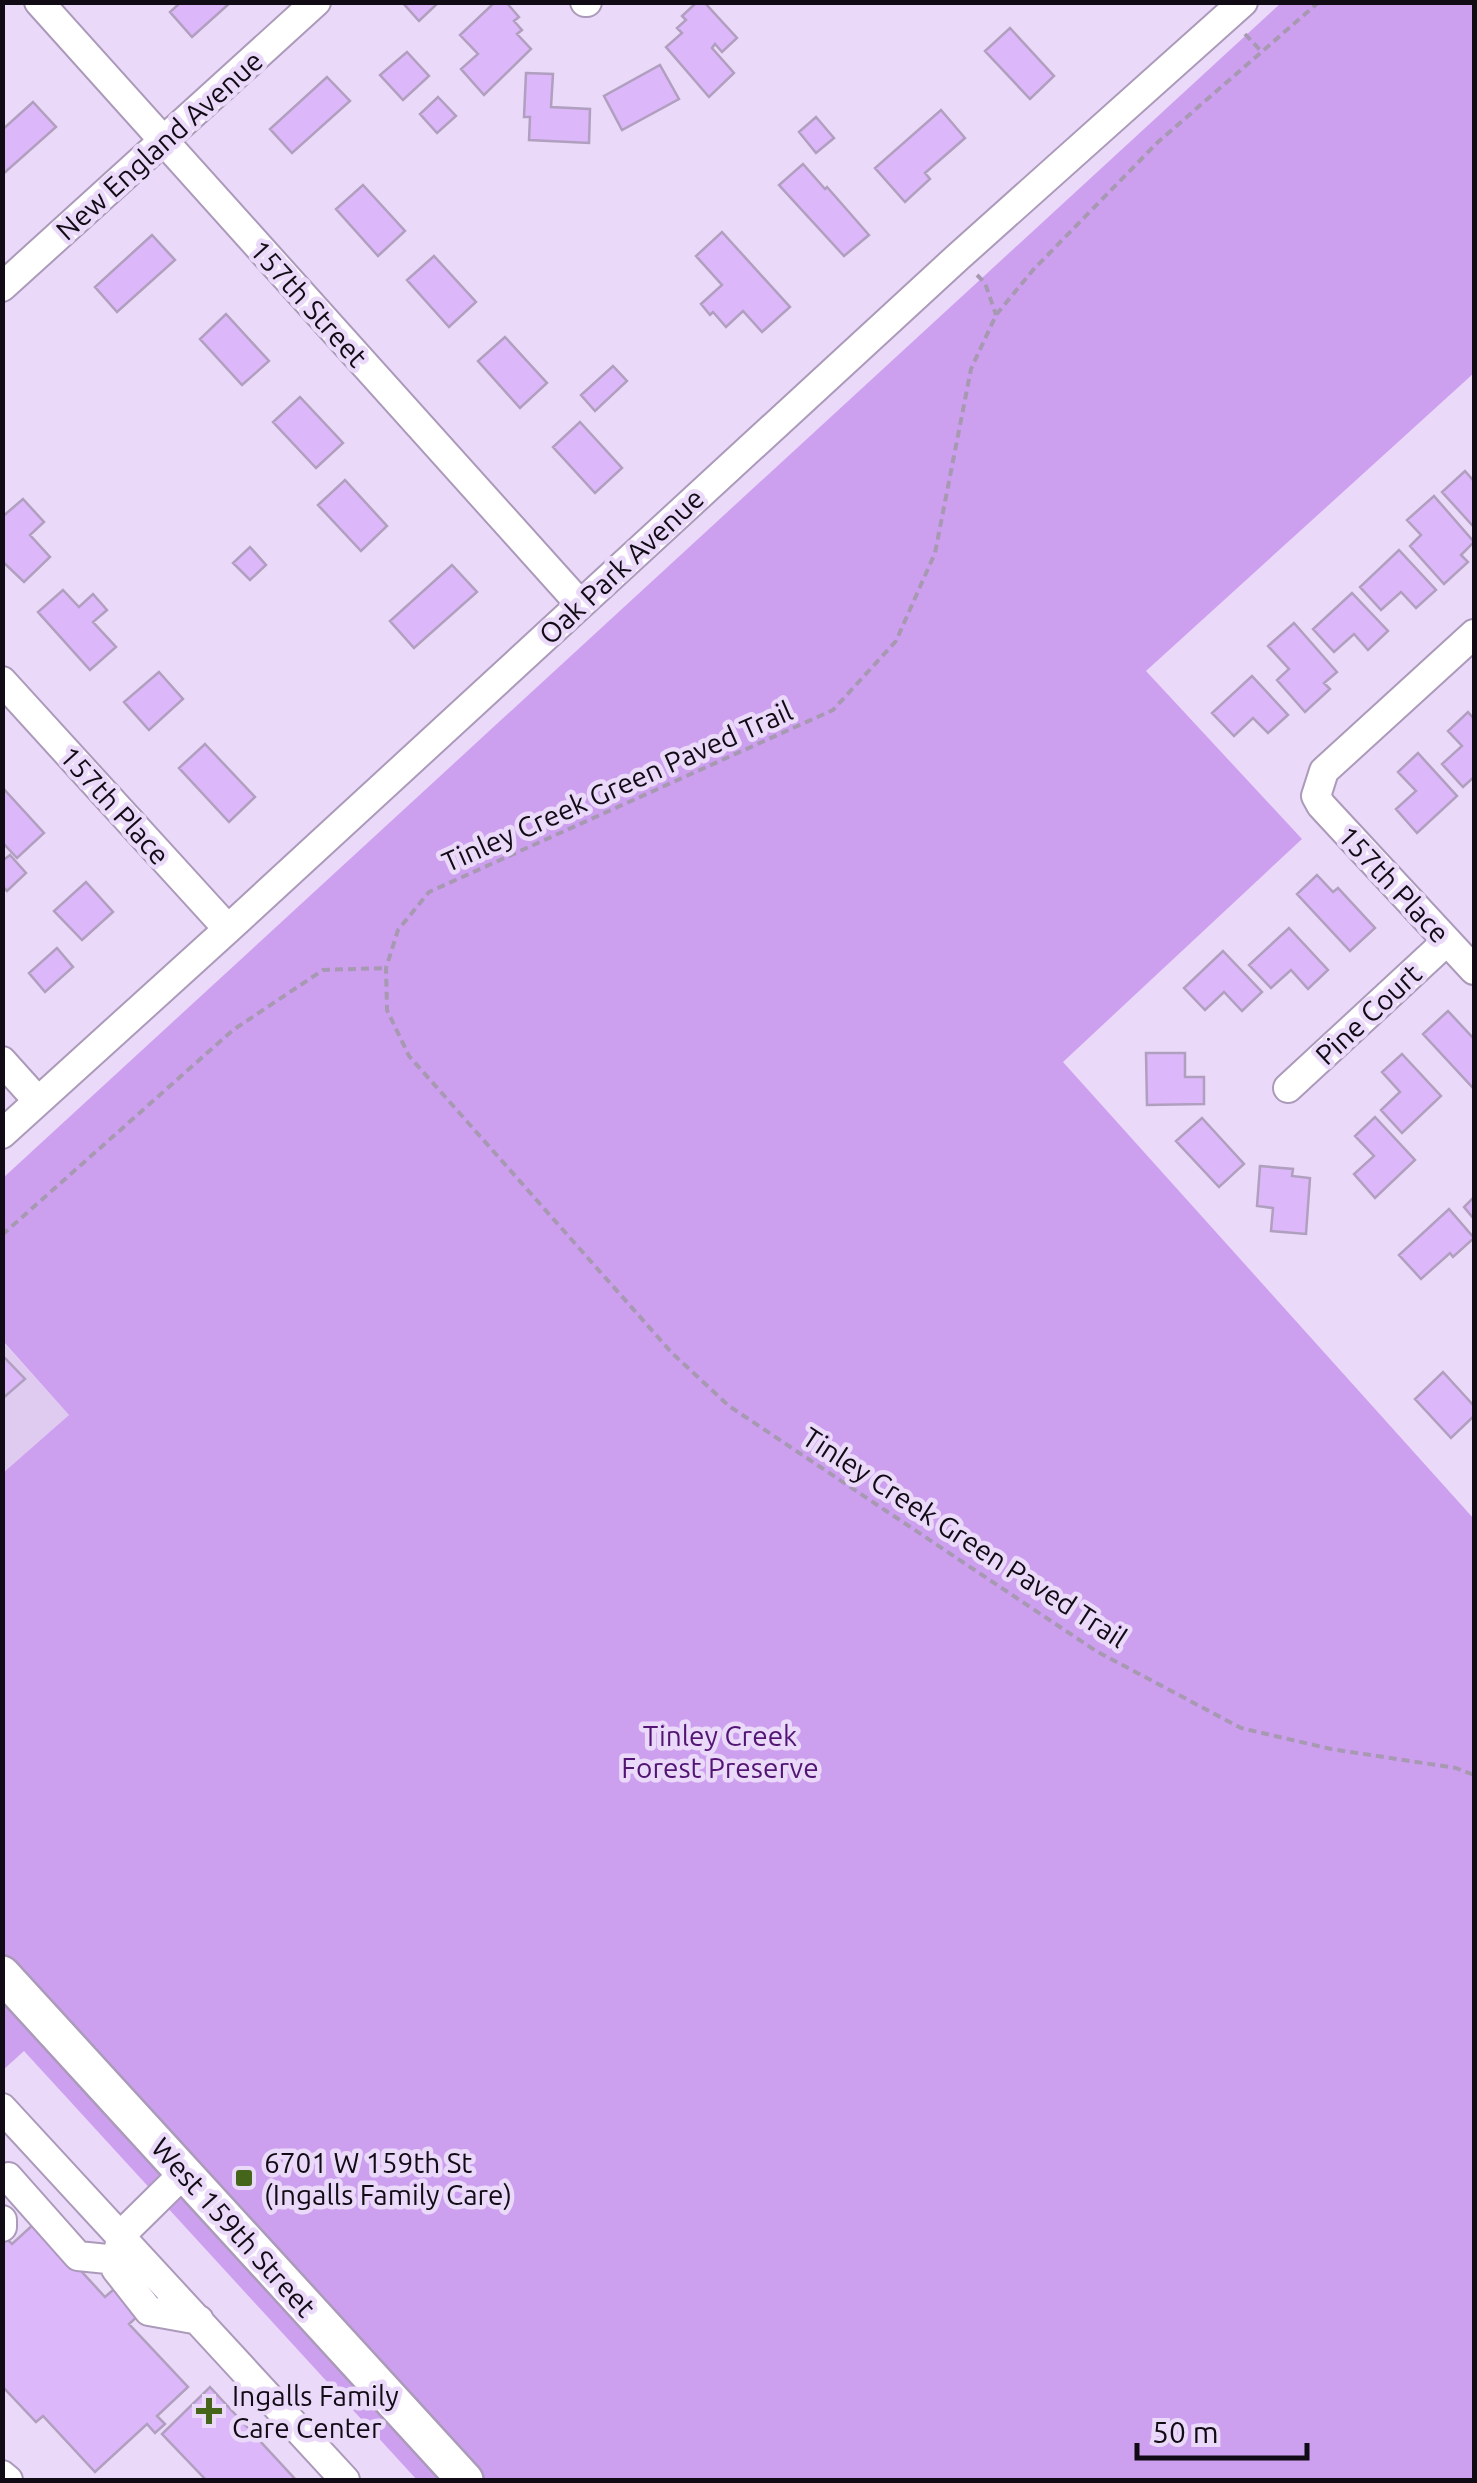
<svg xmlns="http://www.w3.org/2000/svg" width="1477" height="2483" font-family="Ubuntu,sans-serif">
<rect width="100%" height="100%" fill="#ebd9f9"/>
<path fill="#dfcaf0" d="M2 1341 69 1415 3 1473H2Z"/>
<path fill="#cda0ef" d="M1281 3H1474V373L1146 671 1302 839 1063 1062 1474 1519V2480H417L24 2051 3 2070V1473L69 1415 3 1341V1178Z"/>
<path fill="#dcb7f9" stroke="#b09fbe" stroke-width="2.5" d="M181 2H231L192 37 170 12Z
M402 2H439L419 21Z
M495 2H506L519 17 514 21 522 30 517 34 531 49 484 95 461 69 478 54 460 35Z
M697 2H704L737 38 722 52 715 44 712 48 734 73 709 97 666 47 682 33 677 28 686 20 682 16Z
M1010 28 1054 76 1030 99 985 51Z
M407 52 429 76 403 100 380 75Z
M660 65 679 99 622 130 604 96Z
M526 73 553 74 551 107 590 109 589 143 529 140 530 117H524Z
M327 77 350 101 292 153 270 129Z
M438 97 456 116 437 133 420 114Z
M33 102 56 127 2 175V130Z
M941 110 965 138 925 173 930 179 905 202 875 168Z
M816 117 834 138 816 153 799 132Z
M803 164 825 189 827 187 869 235 844 256 779 185Z
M363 185 405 231 378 256 336 209Z
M722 232 790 307 762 332 743 311 726 327 713 312 710 315 701 304 722 285 696 256Z
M152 235 175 260 117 312 95 287Z
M434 256 476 302 449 327 407 280Z
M226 314 269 361 242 385 200 339Z
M505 337 547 383 520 408 478 361Z
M613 366 627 381 595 411 581 395Z
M300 397 343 443 316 468 273 422Z
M580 422 622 468 595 493 553 447Z
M1465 471 1472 479 1474 476V522L1472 525 1442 492Z
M345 480 387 526 361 551 318 505Z
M1434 496 1474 542 1461 555 1468 562 1444 584 1410 546 1421 535 1407 520Z
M23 499 44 522 30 535 50 557 24 582 2 561V517Z
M250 547 266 565 250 580 233 563Z
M1399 550 1436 590 1416 608 1401 592 1381 610 1360 587Z
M452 565 477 592 414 648 390 621Z
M63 590 79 607 93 594 107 610 93 622 116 647 90 670 38 612Z
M1352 593 1388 631 1368 650 1354 634 1334 652 1313 629Z
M1294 623 1337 672 1324 683 1330 689 1305 712 1277 680 1289 669 1268 646Z
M159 672 183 699 149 730 124 702Z
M1252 676 1288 715 1268 733 1253 718 1234 736 1212 713Z
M1468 712 1474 719V777L1463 787 1442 764 1462 746 1448 731Z
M205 744 255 797 229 822 179 768Z
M1418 753 1457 796 1417 833 1396 809 1416 791 1398 772Z
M2 787 44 833 17 858 2 842Z
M10 855 26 873 7 891 2 886V861Z
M1317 875 1333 892 1338 888 1375 928 1350 951 1297 894Z
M86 882 113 912 82 940 54 911Z
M1289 928 1328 970 1308 989 1291 970 1271 988 1249 965Z
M57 948 73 967 45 992 29 973Z
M1223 951 1262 992 1242 1011 1224 992 1205 1010 1184 988Z
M1448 1011 1474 1039V1089L1423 1034Z
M1146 1053H1185V1077H1204V1104L1147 1105Z
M1402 1054 1441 1096 1402 1133 1381 1110 1400 1092 1382 1072Z
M1375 1117 1415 1160 1375 1198 1354 1174 1374 1156 1355 1136Z
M1202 1118 1244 1164 1219 1187 1176 1141Z
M1260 1166 1293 1169 1292 1176 1310 1178 1306 1234 1271 1231 1273 1208 1257 1206Z
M1474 1197V1219L1464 1207Z
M1449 1209 1474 1238 1453 1257 1450 1253 1421 1279 1399 1255Z
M2 1355 25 1379 2 1399Z
M1443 1372 1474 1406V1416L1451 1438 1415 1399Z
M36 2222 105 2297 129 2276 153 2302 129 2324 188 2387 157 2416 165 2424 155 2433 147 2424 95 2472 43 2416 36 2422 2 2386V2234L12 2244Z
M210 2387 296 2480H206L162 2434Z"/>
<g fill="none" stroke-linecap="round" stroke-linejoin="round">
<g stroke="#ab9ab9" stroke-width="32">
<path id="minor" d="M39 2 580 604
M585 2H587
M2 287 316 2
M1474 634 1324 771 1316 796 1321 805 1474 970
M2 681 228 929
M2 1061 38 1101
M1288 1088 1447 941
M2 1134 228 929 958 257 1243 2
M2 2108 345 2480
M184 2173 121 2235 116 2269 149 2311 199 2320
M8 2177 78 2256 117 2260
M2 2220V2227
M2 2475 8 2480"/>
</g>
<g stroke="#ab9ab9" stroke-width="40">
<path id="major" d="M2 1974 465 2480"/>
</g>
<path stroke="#a799b2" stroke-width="4" stroke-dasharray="8 5" stroke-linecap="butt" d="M1319 2 1158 142 1033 270 996 315 971 369 935 553 896 641 833 710 429 892 398 930 386 968 387 1010 409 1056 672 1353 729 1406 1096 1651 1241 1728 1331 1749 1456 1768 1474 1775
M1245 34 1262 52
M977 275 985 283 996 315
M2 1235 233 1030 323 970 386 968"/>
<use href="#minor" stroke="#fff" stroke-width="28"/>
<use href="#major" stroke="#fff" stroke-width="35"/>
</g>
<g fill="#45651a" stroke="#ebd9f9" stroke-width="4">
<rect x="234" y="2168" width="20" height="20" rx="5"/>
<path d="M204 2396h10v10h10v10h-10v10h-10v-10h-10v-10h10z"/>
</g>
<g text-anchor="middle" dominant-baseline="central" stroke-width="9" stroke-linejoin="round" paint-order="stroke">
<g font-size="28" fill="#110b15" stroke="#ebd9f9">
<text transform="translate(159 145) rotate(-42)">New England Avenue</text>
<text transform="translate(309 303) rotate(48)">157th Street</text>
<text transform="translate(621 566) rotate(-43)">Oak Park Avenue</text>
<text transform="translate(617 786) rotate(-24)">Tinley Creek Green Paved Trail</text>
<text transform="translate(115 805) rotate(48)">157th Place</text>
<text transform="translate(1394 884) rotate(47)">157th Place</text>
<text transform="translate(1368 1014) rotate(-43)">Pine Court</text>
<text transform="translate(965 1537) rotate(33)">Tinley Creek Green Paved Trail</text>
<text transform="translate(234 2227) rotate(48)">West 159th Street</text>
</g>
<g font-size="28" fill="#521573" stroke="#ebd9f9">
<text x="720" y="1735">Tinley Creek<tspan x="720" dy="32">Forest Preserve</tspan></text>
</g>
<g font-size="28" fill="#110b15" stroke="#ebd9f9" text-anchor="start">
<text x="264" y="2162">6701 W 159th St<tspan x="264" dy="32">(Ingalls Family Care)</tspan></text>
<text x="232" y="2395">Ingalls Family<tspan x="232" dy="32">Care Center</tspan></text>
</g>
</g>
<rect width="1477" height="2483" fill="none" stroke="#110b15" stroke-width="10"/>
<path d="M1137 2443v15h170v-15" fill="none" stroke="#110b15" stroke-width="5"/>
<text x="1152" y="2443" font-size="30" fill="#110b15" stroke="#ebd9f9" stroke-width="8" paint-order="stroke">50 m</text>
</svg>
